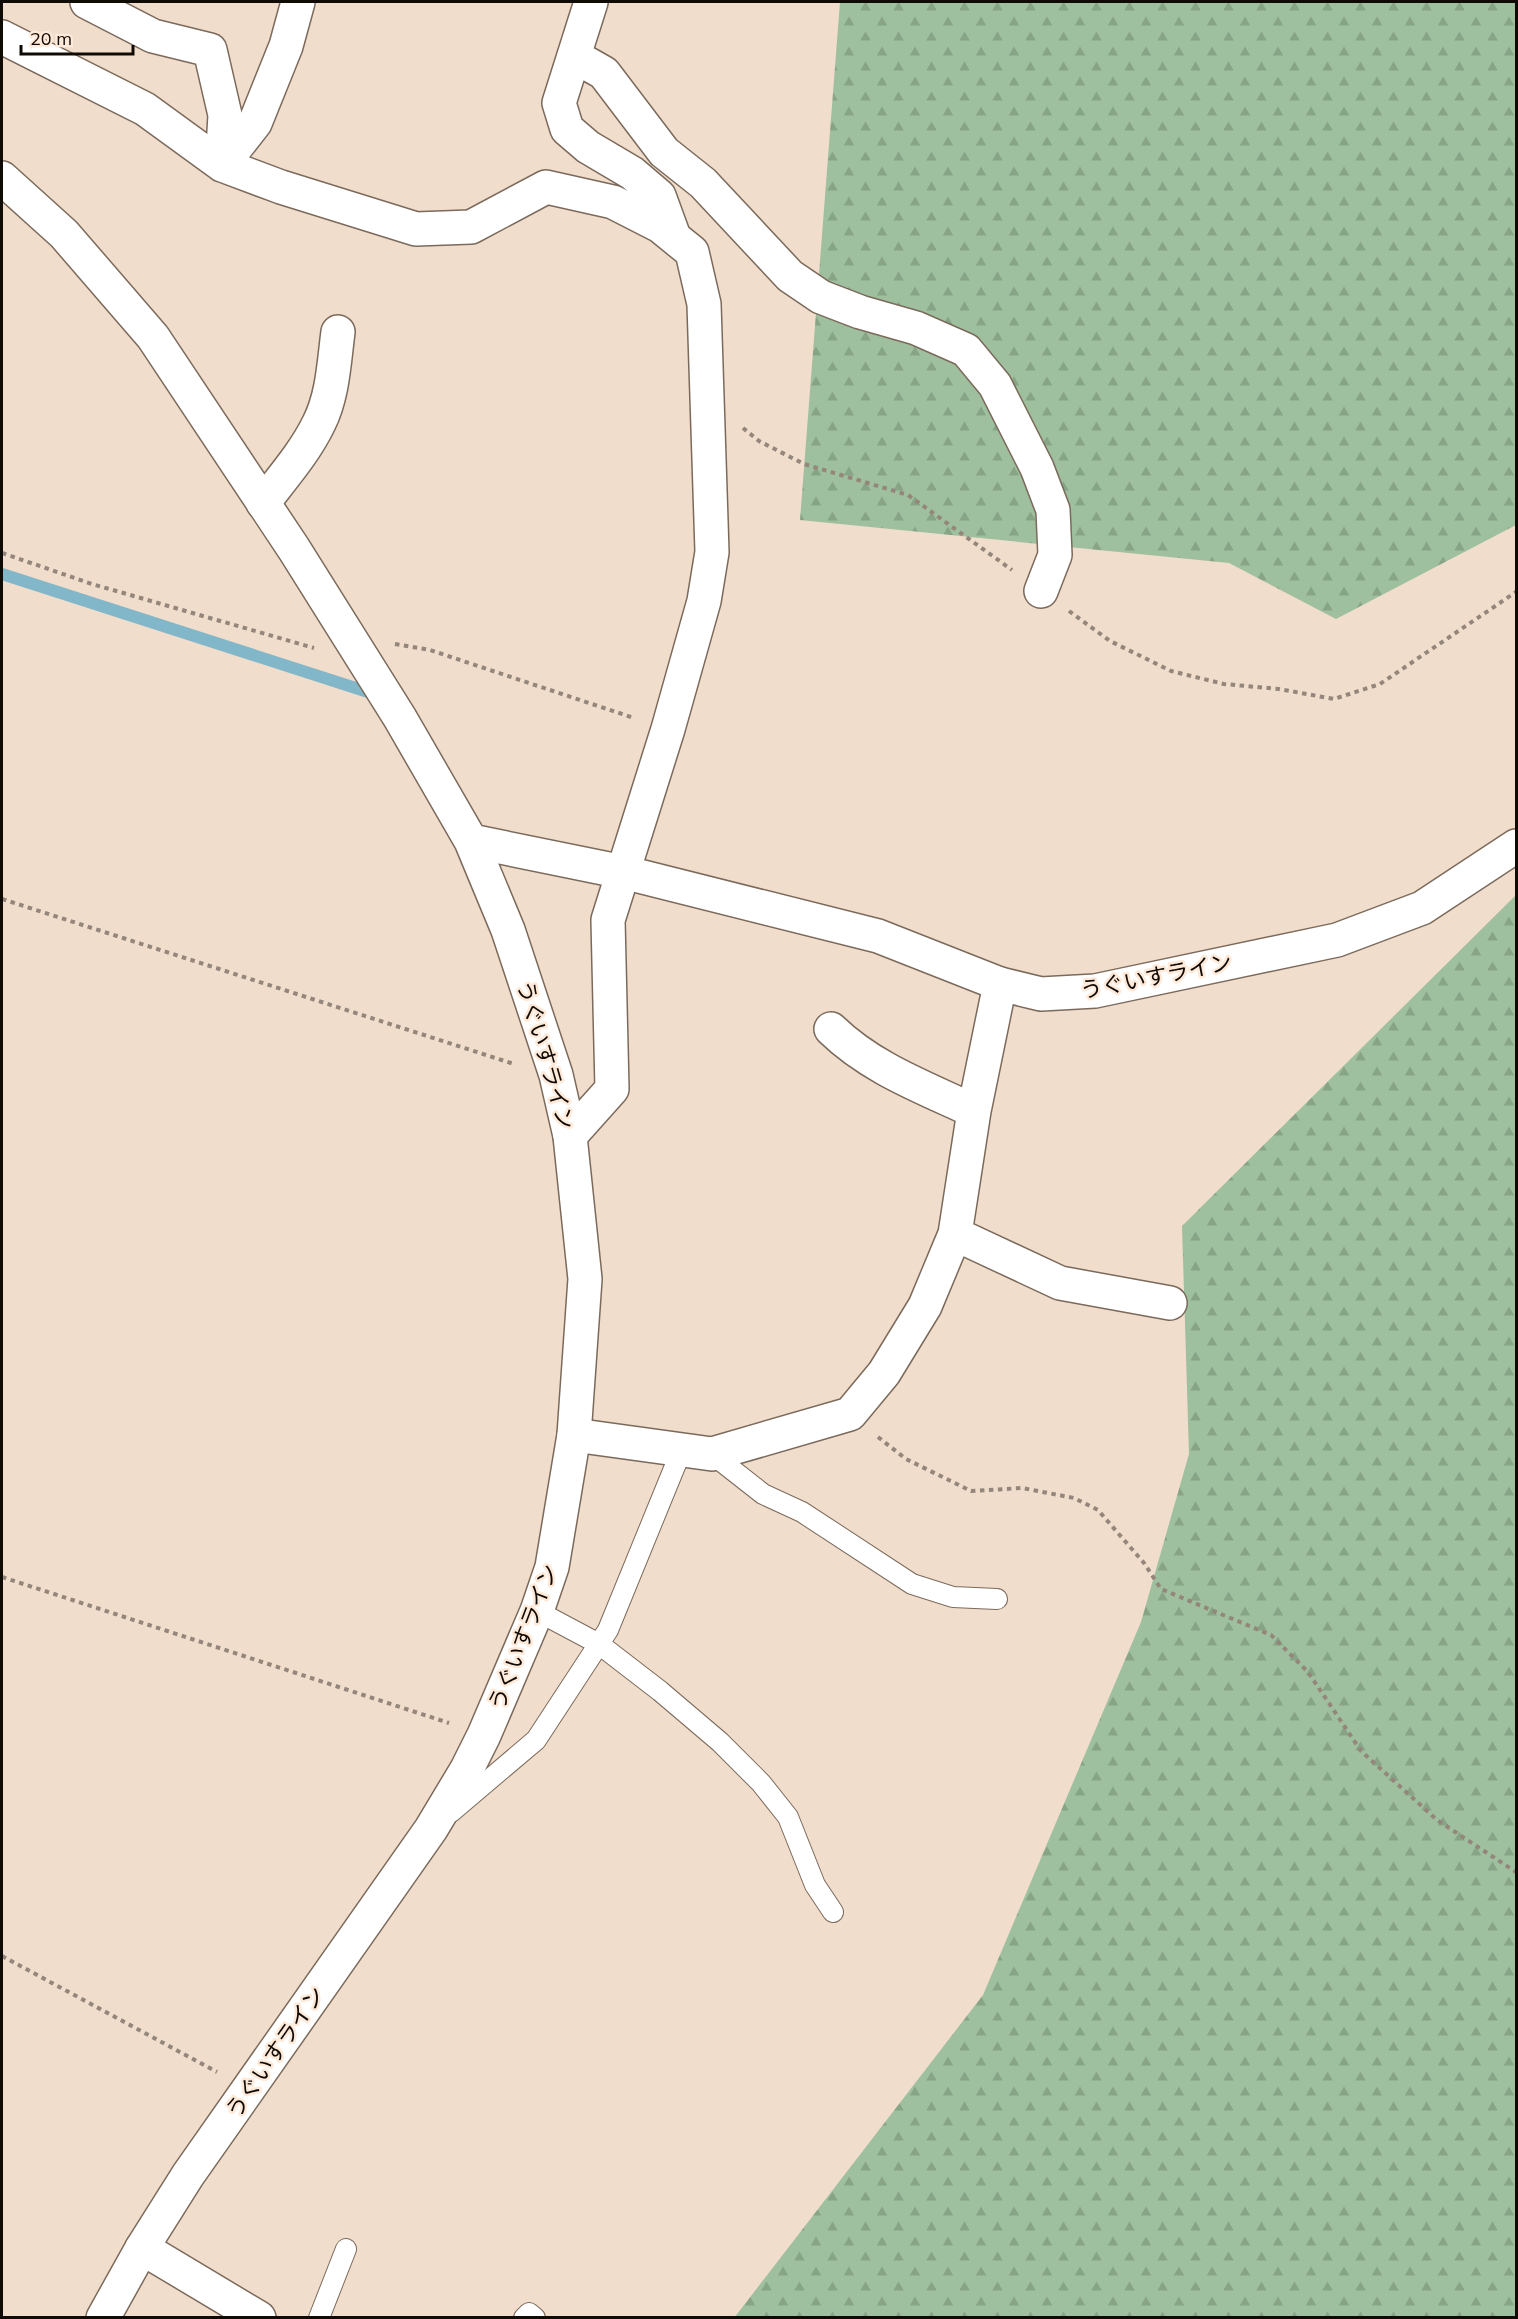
<svg xmlns="http://www.w3.org/2000/svg" width="1518" height="2319" font-family="Mulish,'Noto Sans JP',sans-serif">
<defs>
<pattern id="forest-firs" width="22" height="20" patternUnits="userSpaceOnUse" patternTransform="scale(1.5)"><rect width="22" height="20" fill="#9ec09e"/><path d="M5 1l3.5 6h-7zM16 11l3.5 6h-7z" fill="#87a487"/></pattern>
</defs>
<rect width="100%" height="100%" fill="#f1ddcc"/>
<path fill="url(#forest-firs)" d="M840 2H1516V525L1336 619 1229 563 800 520Z
M1516 895V2317L734 2318 983 1995 1141 1622 1189 1454 1182 1226Z"/>
<g fill="none" stroke-linecap="round" stroke-linejoin="round">
<path stroke="#81b7c8" stroke-width="12" d="M2 574 368 692"/>
<g stroke="#7b6a5b" stroke-width="22">
<path id="service" d="M712 1454 763 1494 802 1512 912 1584 953 1597 997 1599
M537 1611 599 1644 660 1691 720 1742 761 1783 788 1817 815 1885 833 1912
M451 1812 536 1740 608 1630 682 1449
M319 2318 346 2249
M524 2318 529 2313 535 2318"/>
</g>
<g stroke="#7b6a5b" stroke-width="36">
<path id="minor" d="M87 2 153 36 210 50 225 115 222 165
M591 2 559 103 567 129 588 147 632 173 659 196 674 237
M2 37 145 109 222 165 281 187 416 229 471 227 546 187 613 202 660 226 692 252 704 304 712 552 704 601 668 729 608 920 612 1089 570 1136
M574 56 604 73 664 152 703 183 790 276 821 297 860 312 916 328 966 350 995 385 1037 468 1053 510 1055 555 1041 591
M222 165 255 123 286 46 298 2
M263 503C283 477 305 452 319 423 333 395 334 362 338 332
M831 1029C871 1068 923 1087 974 1111
M955 1234 1060 1283 1170 1303
M574 1435 712 1454 850 1414 884 1373 925 1306 955 1234 974 1111 1000 984
M142 2248 259 2318"/>
</g>
<g stroke="#7b6a5b" stroke-width="36">
<path id="tertiary" d="M2 178 64 234 153 337 294 549 400 718 471 841 508 930 556 1075 570 1136 585 1279 574 1435 552 1567 537 1611 484 1735 467 1769 431 1829 188 2175 142 2248 103 2318
M471 841 623 872 878 936 1000 984 1041 994 1095 991 1337 940 1422 908 1516 846"/>
</g>
<path stroke="#94867a" stroke-width="4" stroke-dasharray="4.5 4.5" stroke-linecap="butt" d="M743 428 759 441 804 464 908 495 1012 570
M2 553 92 584 314 648
M1069 611 1110 641 1171 671 1224 684 1279 689 1334 699 1380 684 1516 592
M395 644 430 650 634 718
M2 899 514 1064
M878 1437 906 1459 971 1491 1022 1488 1074 1498 1098 1510 1144 1563 1161 1589 1271 1635 1308 1672 1361 1751 1437 1820 1516 1872
M2 1577 449 1723
M2 1956 217 2072"/>
<use href="#service" stroke="#fff" stroke-width="20"/>
<use href="#minor" stroke="#fff" stroke-width="33"/>
<use href="#tertiary" stroke="#fff" stroke-width="33"/>
</g>
<g text-anchor="middle" dominant-baseline="central" stroke-width="5" stroke-linejoin="round" paint-order="stroke">
<g font-size="22" fill="#100a05" stroke="#ffead9">
<text transform="translate(1156 976) rotate(-11)">うぐいすライン</text>
<text transform="translate(546 1055) rotate(74)">うぐいすライン</text>
<text transform="translate(523 1637) rotate(-69)">うぐいすライン</text>
<text transform="translate(275 2052) rotate(-55)">うぐいすライン</text>
</g>
</g>
<rect width="1518" height="2319" fill="none" stroke="#100a05" stroke-width="6"/>
<path d="M21 45v9h112v-9" fill="none" stroke="#100a05" stroke-width="3"/>
<text x="30" y="45" font-size="18" fill="#100a05" stroke="#ffead9" stroke-width="4.5" paint-order="stroke">20 m</text>
</svg>
